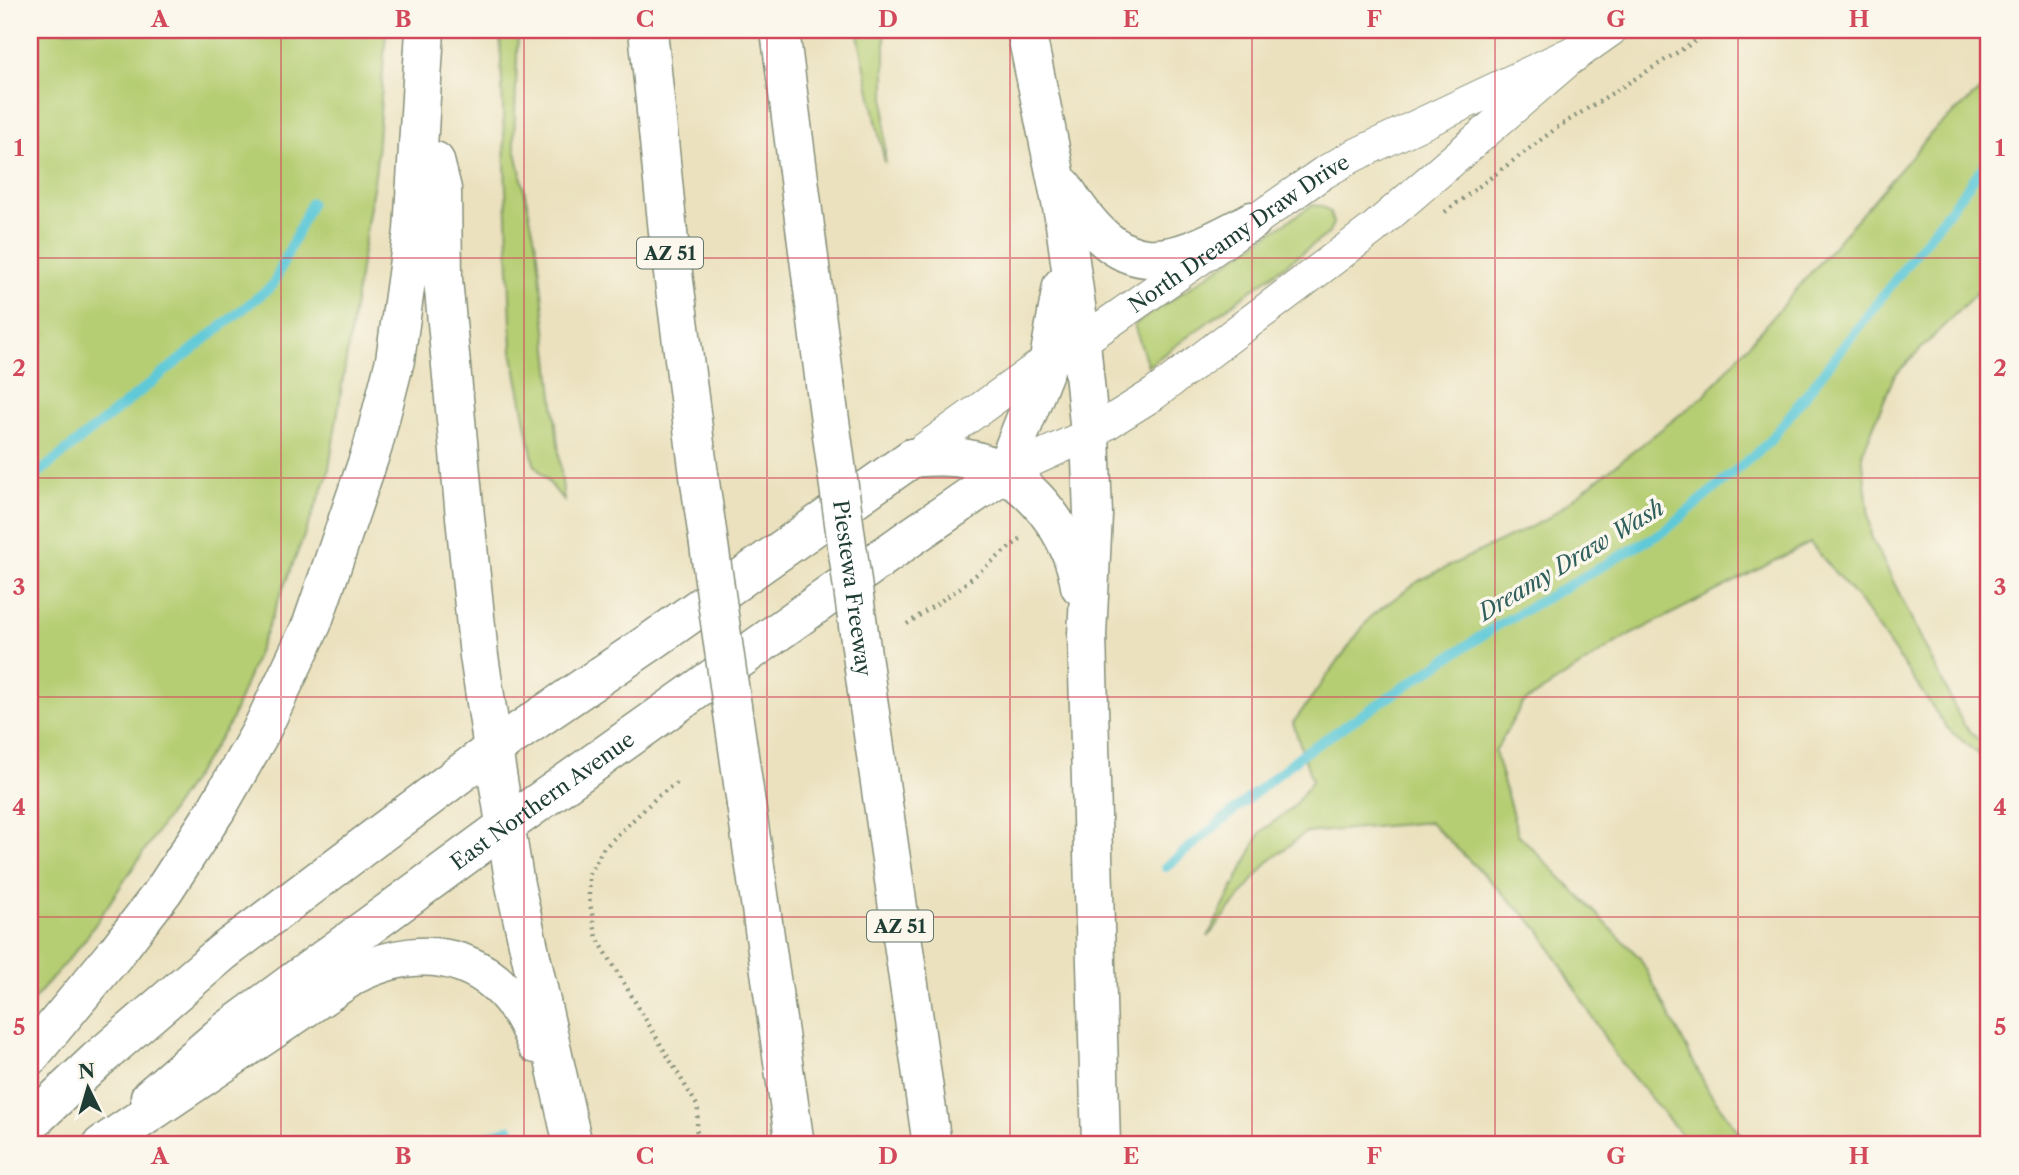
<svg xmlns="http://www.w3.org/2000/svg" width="2019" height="1175" font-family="'Libre Caslon Text',serif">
<rect width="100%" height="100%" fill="#fbf7ec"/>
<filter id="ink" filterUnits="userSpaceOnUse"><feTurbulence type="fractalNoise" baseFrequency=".0143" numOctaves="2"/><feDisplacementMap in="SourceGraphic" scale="14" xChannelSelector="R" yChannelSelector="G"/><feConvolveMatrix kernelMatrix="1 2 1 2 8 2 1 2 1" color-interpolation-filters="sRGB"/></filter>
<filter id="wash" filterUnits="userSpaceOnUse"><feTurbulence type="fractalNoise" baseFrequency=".00686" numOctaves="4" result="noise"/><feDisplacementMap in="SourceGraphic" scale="28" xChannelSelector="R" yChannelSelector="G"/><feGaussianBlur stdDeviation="1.57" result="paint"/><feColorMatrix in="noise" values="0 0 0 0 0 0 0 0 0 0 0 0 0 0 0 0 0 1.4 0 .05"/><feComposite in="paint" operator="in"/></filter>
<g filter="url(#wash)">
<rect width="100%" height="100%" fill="#ebe1be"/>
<path fill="#b6ce73" stroke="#6a8654" stroke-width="2" d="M30 30H386L376 168 328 475 230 723 84 941 30 1004Z
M500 30H518L514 142 538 254 564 501 534 464 512 351Z
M857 30H885V163Z
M1989 83V280L1894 376 1862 454 1871 536 1963 724 1989 751V763L1947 728 1861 603 1810 543 1622 639 1522 704 1495 752 1518 834 1640 958 1708 1090 1748 1145H1690L1617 1058 1539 929 1430 822 1305 833 1267 863 1208 937 1261 832 1294 806 1312 781 1293 723 1371 616 1420 580 1547 519 1705 395 1934 130Z
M1312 205 1322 206 1330 212 1333 223 1329 233 1148 366 1134 325Z"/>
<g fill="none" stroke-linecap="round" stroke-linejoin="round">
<path stroke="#5ec9d8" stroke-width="10" d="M30 480 273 285 311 203
M1166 867 1301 755 1495 627 1666 530 1769 442 1989 159
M460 1145 510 1129"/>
</g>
</g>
<g filter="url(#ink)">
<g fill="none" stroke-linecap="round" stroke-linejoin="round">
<g stroke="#858f79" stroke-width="34">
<g id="minor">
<path id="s1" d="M912 458 1049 359 1081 342 1323 173 1353 156 1586 46"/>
<path d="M1004 473 1090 434 1154 394 1373 229 1570 59 1611 30"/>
</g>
</g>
<g stroke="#858f79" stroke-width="41">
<g id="primary">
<path id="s2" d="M150 1097 225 1032 504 827 904 542 1004 473"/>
<path d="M30 1123 97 1060 223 952 493 749 652 641 912 458"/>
</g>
</g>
<g stroke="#858f79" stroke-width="41">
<path id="motorway" d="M648 30 669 242 699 475
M780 30 825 384
M1026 30 1064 217 1081 342 1090 434 1093 515 1087 635 1101 1145
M435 161 442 189 443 279 465 517 479 656 493 749 515 885 573 1145
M1063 186C1122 282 1162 270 1252 221
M912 458C935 456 960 455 983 463 1033 482 1072 534 1080 586
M1004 473 1049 359 1062 286
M869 706 932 1145
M746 804 795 1145
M30 1056 118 950 164 890 216 810 260 733 312 624 373 446 395 360 413 231 425 30
M102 1145 354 975C432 936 505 960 536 1044"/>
</g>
<path stroke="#858f79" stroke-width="4.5" stroke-dasharray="2 5" stroke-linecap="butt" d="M1445 212 1558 127 1713 30
M907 624 957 590 1024 536
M677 783 658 796 603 849 589 874V899L597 938 698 1107 696 1145"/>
<use href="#minor" stroke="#fff" stroke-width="32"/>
<use href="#primary" stroke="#fff" stroke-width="38"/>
<use href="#motorway" stroke="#fff" stroke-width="38"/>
<g stroke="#858f79" stroke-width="41" stroke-linecap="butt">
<g id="motorway-bridge">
<path id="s3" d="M825 384 869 706"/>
<path d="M699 475 746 804"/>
</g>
</g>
<use href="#motorway-bridge" stroke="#fff" stroke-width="38"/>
</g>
</g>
<path fill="none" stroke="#d1495b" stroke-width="2" stroke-opacity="0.55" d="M281 30V1145M524 30V1145M767 30V1145M1010 30V1145M1252 30V1145M1495 30V1145M1738 30V1145M30 258H1989M30 478H1989M30 697H1989M30 917H1989"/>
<g text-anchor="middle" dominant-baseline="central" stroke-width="7" stroke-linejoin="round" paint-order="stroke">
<g fill="#fbf7ec" stroke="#61756b" stroke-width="2">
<rect x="637" y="237.5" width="66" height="31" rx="5"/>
<rect x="867" y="910.5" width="66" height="31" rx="5"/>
</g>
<g font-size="19" font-weight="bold" fill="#1f3d34">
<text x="670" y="253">AZ 51</text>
<text x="900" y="926">AZ 51</text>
</g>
<g font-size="21" fill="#1f3d34" stroke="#fbf7ec">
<text stroke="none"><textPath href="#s1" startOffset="397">North Dreamy Draw Drive</textPath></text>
<text stroke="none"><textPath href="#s3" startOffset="206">Piestewa Freeway</textPath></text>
<text stroke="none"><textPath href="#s2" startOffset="492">East Northern Avenue</textPath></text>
</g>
<g font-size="23" font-style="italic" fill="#2f605d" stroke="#fbf7ec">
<text transform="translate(1571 560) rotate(-31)">Dreamy Draw Wash</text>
</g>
</g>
<rect width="2019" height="1175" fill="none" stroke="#fbf7ec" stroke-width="77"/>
<g transform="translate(88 1088) rotate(355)" stroke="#fbf7ec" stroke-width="5" paint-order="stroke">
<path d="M0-5L12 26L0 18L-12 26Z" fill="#1f3d34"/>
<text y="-10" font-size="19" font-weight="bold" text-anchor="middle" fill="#1f3d34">N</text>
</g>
<rect x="38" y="38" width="1942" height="1098" fill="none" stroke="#d1495b" stroke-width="2.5"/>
<g font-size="23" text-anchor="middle" font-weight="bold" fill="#d1495b">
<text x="160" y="27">A</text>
<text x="403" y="27">B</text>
<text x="645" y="27">C</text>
<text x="888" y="27">D</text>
<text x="1131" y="27">E</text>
<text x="1374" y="27">F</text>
<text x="1616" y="27">G</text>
<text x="1859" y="27">H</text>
<text x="19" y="156">1</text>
<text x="2000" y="156">1</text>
<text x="19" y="376">2</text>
<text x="2000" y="376">2</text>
<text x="19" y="595">3</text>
<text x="2000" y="595">3</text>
<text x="19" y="815">4</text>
<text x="2000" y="815">4</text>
<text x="19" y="1035">5</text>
<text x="2000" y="1035">5</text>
<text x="160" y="1164">A</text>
<text x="403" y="1164">B</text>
<text x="645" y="1164">C</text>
<text x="888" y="1164">D</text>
<text x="1131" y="1164">E</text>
<text x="1374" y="1164">F</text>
<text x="1616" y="1164">G</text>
<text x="1859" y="1164">H</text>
</g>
</svg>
